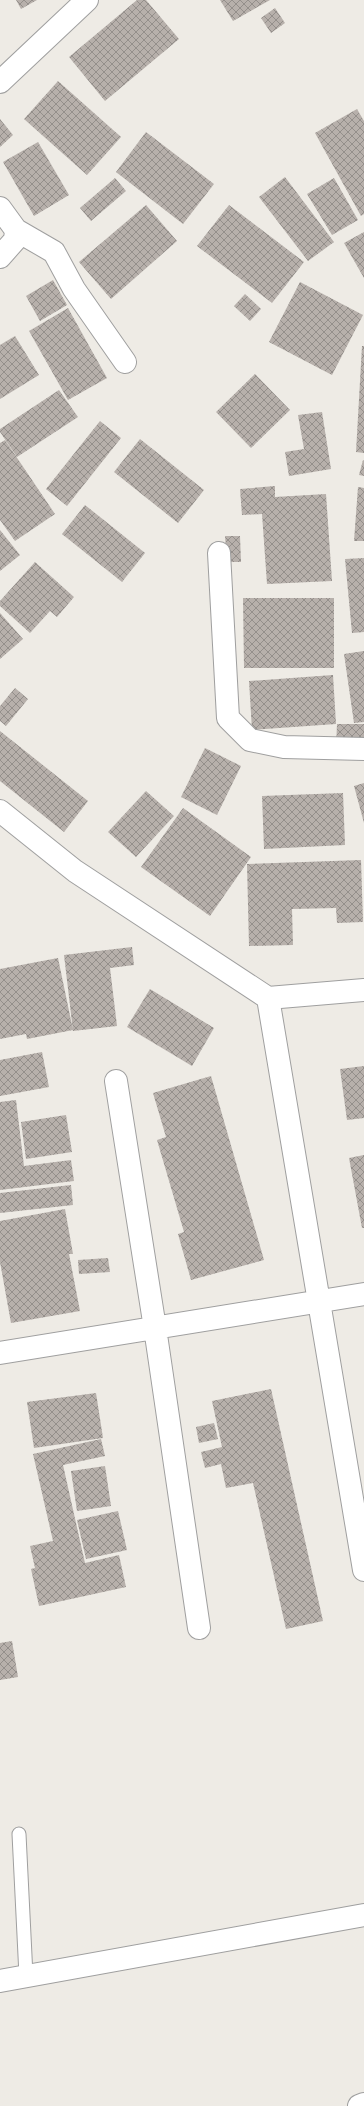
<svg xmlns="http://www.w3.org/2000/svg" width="364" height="2106" font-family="Karla,sans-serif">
<defs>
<pattern id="building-cross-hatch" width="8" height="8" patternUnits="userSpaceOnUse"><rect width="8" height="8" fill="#b7b0ab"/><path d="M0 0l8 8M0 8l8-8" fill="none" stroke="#948f8b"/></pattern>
</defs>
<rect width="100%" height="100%" fill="#eeebe5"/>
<path fill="url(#building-cross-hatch)" d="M16 0H37L21 9Z
M137 0H146L179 39 105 101 69 57Z
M220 0H270L233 21Z
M275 8 285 23 271 33 261 18Z
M58 81 121 137 87 175 24 119Z
M357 109 364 121V214L361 216 315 133Z
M0 119 13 135 0 147Z
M146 132 214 184 183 224 116 172Z
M38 142 69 195 34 216 3 162Z
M285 177 334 242 308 261 259 197Z
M115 178 126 191 91 221 80 208Z
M334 178 358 220 332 235 307 194Z
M146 205 177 241 111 299 79 262Z
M229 205 304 262 272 303 197 246Z
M364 232V278L344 243Z
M53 280 67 305 40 321 26 296Z
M300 282 363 315 332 375 269 342Z
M245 294 261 309 250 321 234 306Z
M68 308 107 378 68 400 29 331Z
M15 336 39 375 0 399V345Z
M362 346H364V453L356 452Z
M255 374 290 410 251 448 216 412Z
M59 390 78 417 17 457 0 432V429Z
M322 412 331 469 289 476 285 452 304 449 298 415Z
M100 421 121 438 67 506 46 489Z
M140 439 204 490 178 523 114 472Z
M5 440 55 514 15 541 0 520V443Z
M363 460 364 461V476L359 475Z
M275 486V497L326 494 332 581 267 584 262 514 242 515 240 489Z
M358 487 364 488V541H354Z
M85 505 145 553 122 582 62 534Z
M0 530 20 555 0 571Z
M225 536H240L241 562H227Z
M364 558V632L352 633 345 559Z
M35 562 74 597 57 617 50 611 30 633 0 606V601Z
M243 598H334V668H244Z
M0 613 23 639 0 659Z
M364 651V722L354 723 344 654Z
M333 675 336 724 252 730 249 681Z
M15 688 28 699 6 726 0 721V706Z
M337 724H364V747H336Z
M0 731 88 801 64 832 0 781Z
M205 748 241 766 217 815 181 797Z
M364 783V823L354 786Z
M146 791 174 816 136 857 108 832Z
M343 793 345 845 264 849 262 796Z
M183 808 251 857 210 916 141 867Z
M361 860 363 922 337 923 336 908 292 909 293 945 249 946 247 864Z
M132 947 134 965 110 968 117 1026 73 1031 64 955Z
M58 958 73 1030 27 1039 26 1034 0 1039V969Z
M150 989 214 1028 192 1066 127 1027Z
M42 1052 49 1087 0 1096V1060Z
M364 1066V1118L347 1120 340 1069Z
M211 1076 264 1260 191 1280 178 1234 184 1232 157 1140 166 1137 153 1093Z
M16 1100 24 1166 71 1160 74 1181 0 1190V1102Z
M66 1115 72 1152 26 1159 21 1122Z
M364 1155V1228H362L349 1158Z
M71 1185 73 1205 0 1213V1193Z
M65 1209 73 1254H69L80 1311 11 1323 0 1262V1221Z
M108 1258 110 1272 79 1274 78 1260Z
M271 1389 323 1621 286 1629 253 1483 226 1488 221 1464 205 1468 201 1452 222 1447 212 1401Z
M96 1393 103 1438 34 1448 27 1402Z
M214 1423 218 1439 199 1443 196 1427Z
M101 1439 105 1456 63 1465 85 1563 119 1555 126 1587 39 1606 31 1569 35 1568 30 1546 53 1541 33 1454Z
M105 1466 111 1506 77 1511 71 1471Z
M118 1511 127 1550 86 1559 77 1520Z
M12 1641 18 1677 0 1680V1643Z"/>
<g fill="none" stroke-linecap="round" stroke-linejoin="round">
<g stroke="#9f9f9f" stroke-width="15">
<path id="service" d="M19 1834 26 1976"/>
</g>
<g stroke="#9f9f9f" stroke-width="24">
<path id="minor" d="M0 82 87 0
M0 208 16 230 15 240 0 257
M16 230 54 252 74 289 125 362
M219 553 228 718 250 740 284 747 364 749
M0 811 75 871 268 998 364 990
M268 998 364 1570
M116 1081 155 1328 199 1628
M0 1353 364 1294
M0 1981 364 1915
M359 2106 364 2104"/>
</g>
<use href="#service" stroke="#fff" stroke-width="13"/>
<use href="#minor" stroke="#fff" stroke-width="22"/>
</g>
</svg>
